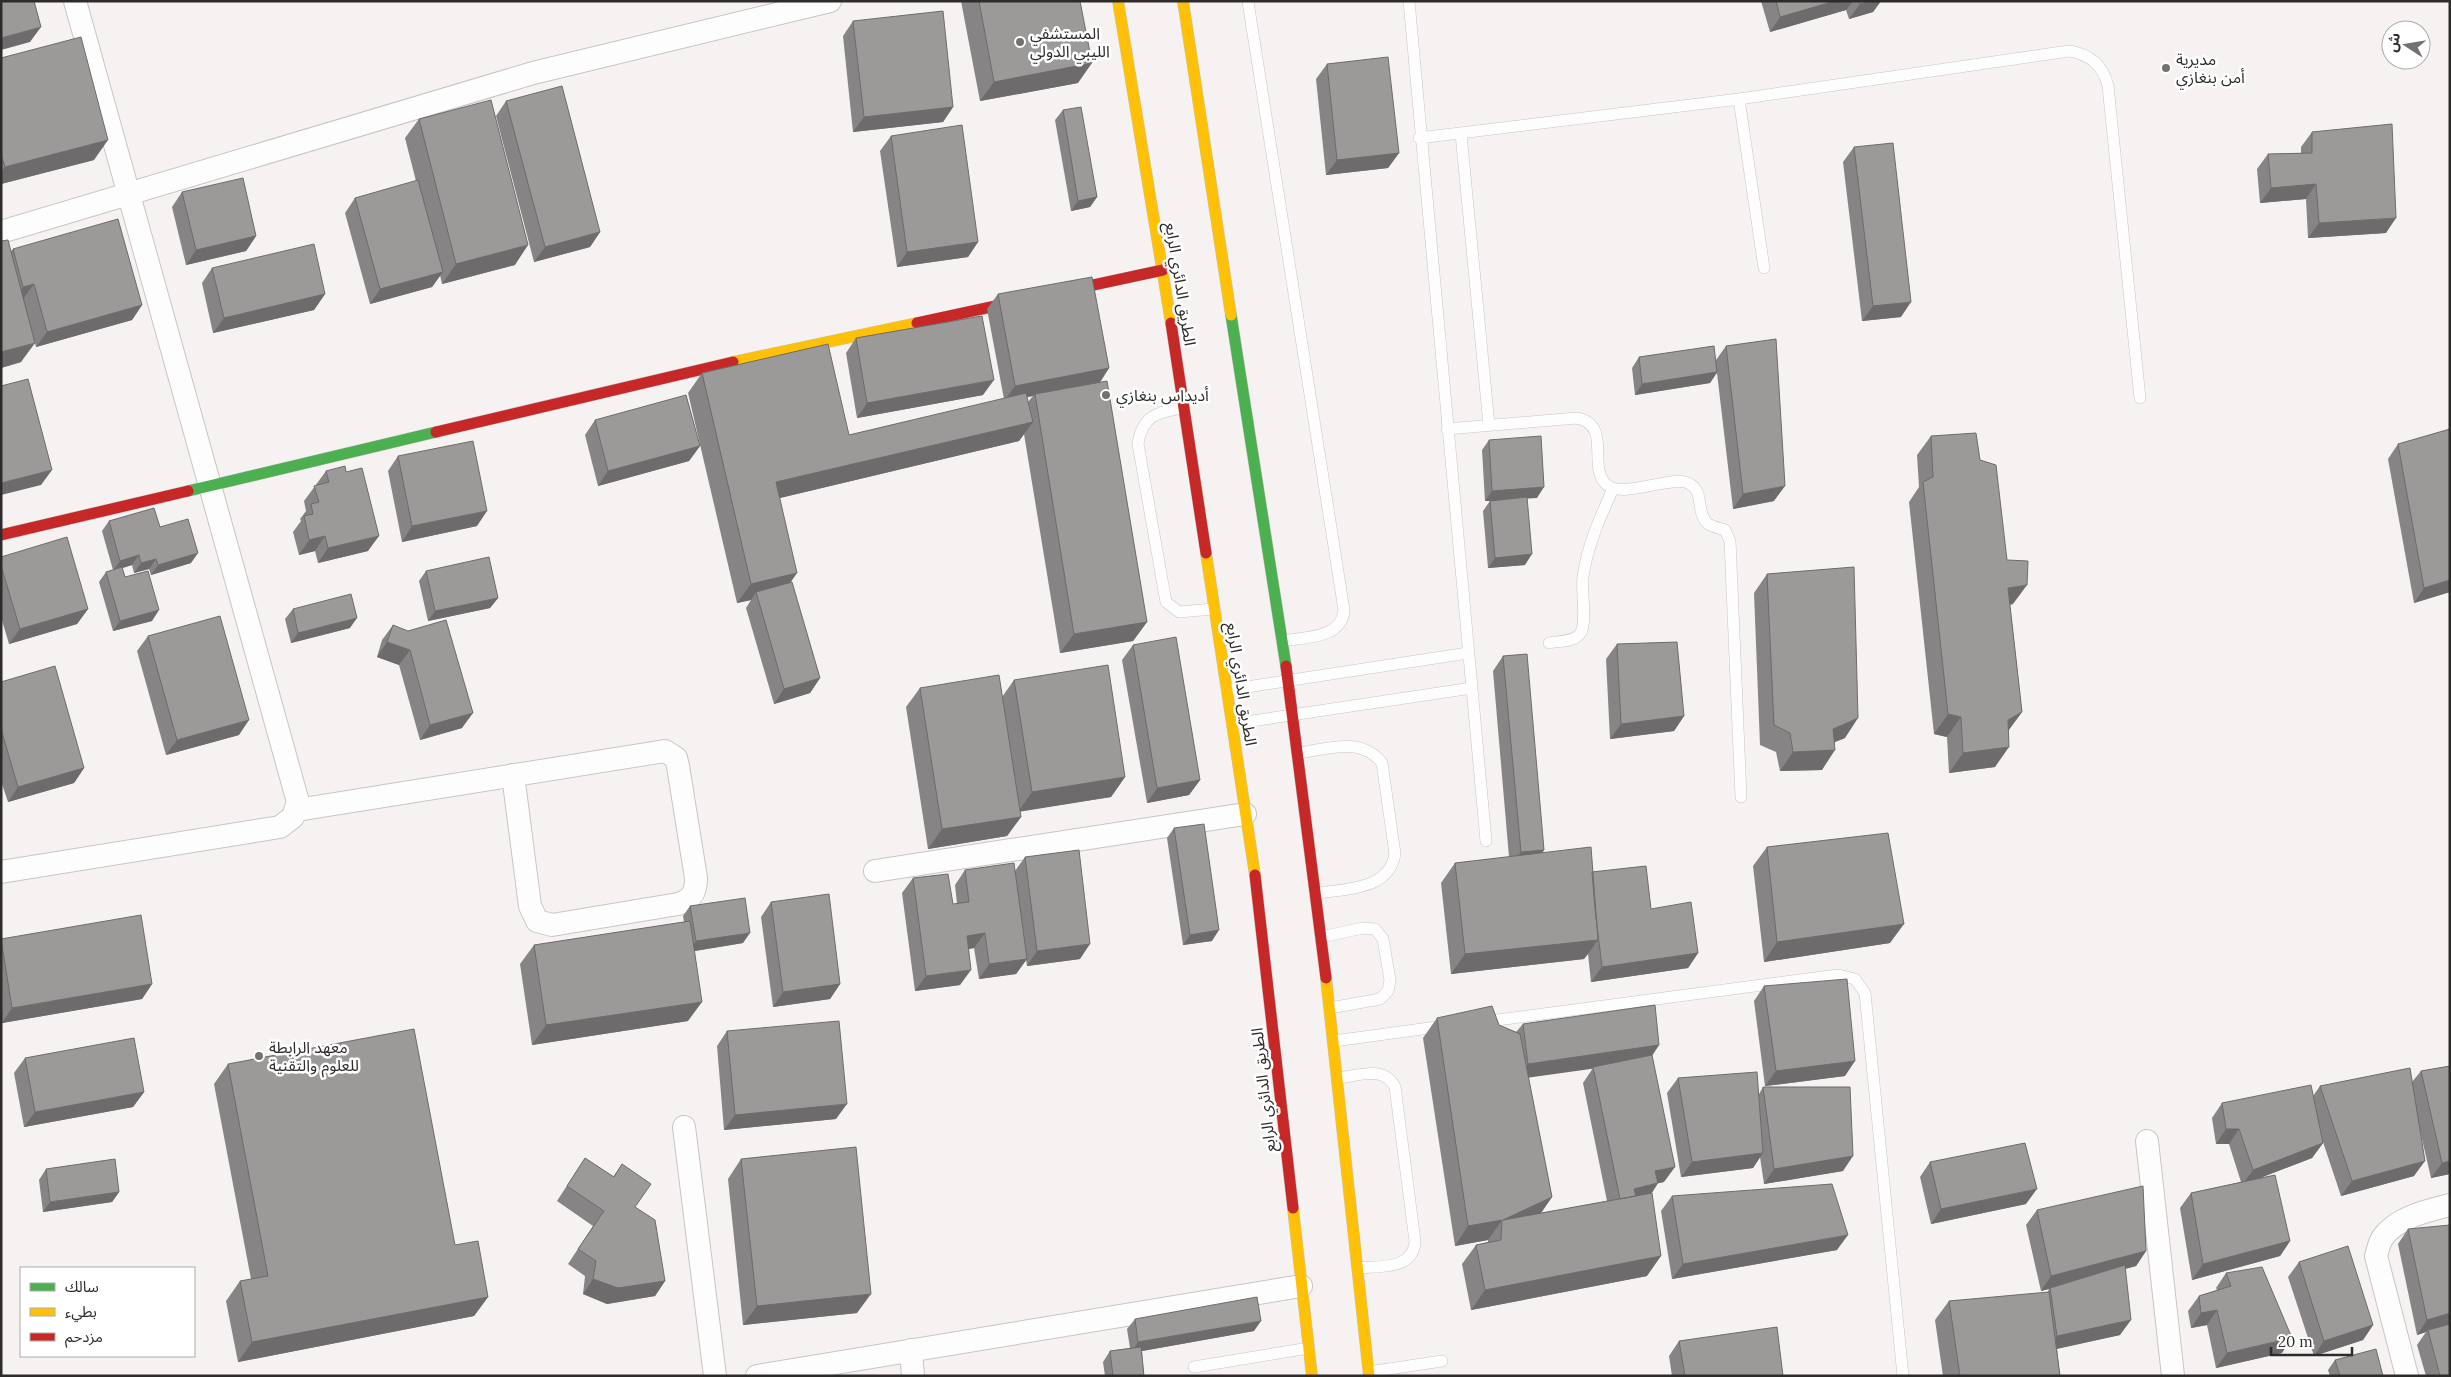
<svg xmlns="http://www.w3.org/2000/svg" width="2451" height="1377" font-family="Lora,'Noto Sans Arabic',serif">
<rect width="100%" height="100%" fill="#f7f2f2"/>
<g fill="none" stroke-linecap="round" stroke-linejoin="round">
<g stroke="#c8c5c4" stroke-width="12">
<path id="lane" d="M1409 1 1486 841
M1248 2 1344 610C1342 639 1305 637 1282 641
M1739 99 1764 268
M1461 134 1489 425
M1419 138 1739 99 2069 51C2090 54 2103 65 2108 86L2140 398
M1182 408C1157 412 1142 416 1138 444L1166 602 1179 612 1213 609
M1447 429 1577 418C1611 425 1589 462 1604 482 1618 501 1665 477 1685 482 1706 488 1695 511 1707 523 1712 527 1719 528 1725 530L1730 541 1741 797
M1549 643C1559 641 1576 642 1581 632 1587 621 1581 591 1583 577 1587 547 1600 517 1613 489
M1227 690 1468 653
M1232 724 1472 688
M1298 753C1327 749 1361 736 1382 763L1395 854C1389 891 1345 888 1315 894
M1321 937 1363 928 1375 929 1383 939 1390 980 1388 991 1380 999 1330 1008
M1482 1022 1838 975 1855 979 1865 993 1903 1376
M1334 1041 1444 1026
M1338 1078C1358 1076 1384 1065 1395 1087L1415 1241C1414 1270 1380 1266 1358 1268
M1194 1367 1309 1348
M1369 1372 1442 1361"/>
</g>
<g stroke="#c8c5c4" stroke-width="24">
<path id="street" d="M1 232 533 73 830 1
M297 810 665 751 676 758 678 766 696 878C696 892 692 900 678 904L552 925 537 921 530 906 513 775
M875 871 1245 814
M1 872 280 827 293 817 298 802 75 1
M684 1127 715 1376
M2147 1141 2173 1376
M911 1350 913 1376
M757 1376 1301 1286
M2407 1376 2376 1256C2378 1250 2379 1242 2383 1237 2398 1217 2427 1211 2450 1205"/>
</g>
<g stroke="#c8c5c4" stroke-width="12">
<path id="fast" d="M1231 315 1286 666
M188 491 436 432"/>
</g>
<g stroke="#c8c5c4" stroke-width="12">
<path id="slow" d="M1118 1 1171 323
M1183 1 1231 315
M733 362 917 323
M1206 553 1255 875
M1326 978 1369 1376
M1293 1208 1312 1376"/>
</g>
<g stroke="#c8c5c4" stroke-width="12">
<path id="jam" d="M917 323 1163 270
M1171 323 1206 553
M436 432 733 362
M1 535 188 491
M1286 666 1326 978
M1255 875 1293 1208"/>
</g>
<use href="#lane" stroke="#fefdfd" stroke-width="11"/>
<use href="#street" stroke="#fefdfd" stroke-width="22"/>
<use href="#fast" stroke="#4caf50" stroke-width="11"/>
<use href="#slow" stroke="#ffc107" stroke-width="11"/>
<use href="#jam" stroke="#c62828" stroke-width="11"/>
</g>
<path fill="#868484" fill-rule="evenodd" d="M961 1H1080L1078 83 980 101Z
M1761 1H1881L1873 12 1849 19 1846 10 1770 32Z
M853 21 953 107 943 122 853 132 843 36Z
M1 58 94 160 1 184Z
M1327 64 1399 153 1388 168 1326 175 1316 79Z
M506 101 600 232 590 247 534 262 496 116Z
M1063 110 1097 197 1090 207 1071 211 1055 120Z
M419 119 515 265 442 284 440 275 432 287 370 304 345 213 355 198 416 181 405 138Z
M2312 132 2386 233 2308 238 2306 199 2260 203 2257 169 2268 154 2301 153V147Z
M891 136 978 242 968 257 897 267 880 151Z
M1854 147 1901 317 1862 321 1843 162Z
M182 192 256 236 246 251 186 265 172 207Z
M1 241 11 251 13 249 142 305 132 320 36 347 32 332 21 362 1 368Z
M212 268 325 294 314 310 213 333 202 283Z
M998 294 1109 368 1099 383 1147 622 1133 641 1060 653 1024 434 1019 441 780 498 791 582 820 678 810 693 774 704 746 608 751 600 737 603 688 393 702 373 849 435 1004 399 987 309ZM1033 396 1028 402 1027 397Z
M856 338 983 395 857 418 846 353Z
M1726 346 1774 501 1733 509 1717 373 1710 383 1635 395 1632 368 1639 357 1716 360Z
M595 420 700 446 689 461 598 486 585 435Z
M2450 429V592L2414 603 2388 459 2398 444Z
M1931 436 1980 460 2007 560 2013 604 2010 605 2022 712 2008 731 1995 767 1949 773 1947 737 1934 734 1909 502 1919 487 1917 455Z
M1489 440 1537 498H1527L1525 565 1488 568 1483 511 1490 501H1485L1482 450Z
M398 456 477 526 402 542 388 471Z
M326 471 368 551 318 563 315 551 299 555 293 532 301 521 300 519 306 511 304 501Z
M109 521 160 527 191 563 151 575 149 569 134 573 132 565 122 568 125 577 152 621 113 631 99 582 106 572 113 570 102 531Z
M1 557 88 609 77 624 9 644 1 617Z
M426 571 498 598 490 608 428 621 419 581Z
M1767 574 1845 738 1835 742 1822 770 1780 771 1776 752 1760 745 1754 593Z
M293 609 350 628 291 643 285 619Z
M393 625 462 728 420 740 399 665 377 657 382 640Z
M148 636 239 735 166 755 137 651Z
M1617 644 1684 716 1674 731 1610 739 1606 659Z
M1133 645 1200 780 1189 795 1147 803 1122 660Z
M1503 656 1544 850 1542 853 1592 872 1651 909 1698 953 1688 968 1591 982 1588 954 1584 959 1451 974 1441 883 1455 863 1509 857 1493 671Z
M1014 680 1125 777 1111 797 1020 811 1021 817 1007 836 928 849 906 707 920 688 1002 697Z
M1 682 84 768 74 783 8 802 1 781Z
M1174 828 1212 941 1183 945 1167 838Z
M1767 847 1890 943 1764 962 1753 866Z
M1025 857 1080 959 1027 966 1026 960 1016 974 979 979 974 948 968 949 960 985 915 991 902 893 913 878 953 904H957L955 885 965 870 1015 871Z
M771 902 840 984 830 999 773 1007 761 917Z
M690 906 743 943 694 951 688 1021 532 1045 520 964 534 945 684 922 683 916Z
M1 939 152 984 142 999 2 1023 1 1019Z
M1764 986 1845 1076 1765 1086 1754 1001Z
M1437 1018 1499 1025 1516 1032 1523 1024 1659 1045 1652 1056 1664 1182 1658 1183 1652 1193 1647 1276 1471 1310 1462 1264 1476 1245 1488 1242V1240L1455 1246 1423 1038ZM1593 1068 1583 1083 1607 1201 1541 1213 1552 1197 1528 1077Z
M727 1031 836 1119 724 1130 717 1046Z
M25 1058 144 1092 133 1107 24 1127 14 1073Z
M228 1064 455 1245 488 1297 474 1316 238 1362 226 1301 240 1281 251 1279 214 1084Z
M2450 1066V1174L2431 1178 2419 1126 2414 1176 2341 1196 2322 1139 2323 1143 2312 1158 2262 1177 2290 1241 2280 1256 2192 1280 2180 1208 2191 1193 2241 1182 2229 1144H2216L2212 1118 2222 1103 2313 1096 2320 1086 2412 1082 2421 1071Z
M1678 1078 1759 1094 1763 1087 1843 1171 1764 1184 1760 1157 1753 1168 1681 1177 1667 1093Z
M585 1158 613 1177 622 1164 635 1207 665 1281 655 1296 607 1304 583 1294 585 1276 568 1264 593 1226 557 1201Z
M741 1159 857 1313 743 1325 728 1179Z
M1930 1162 2026 1204 1931 1224 1920 1177Z
M46 1169 119 1192 112 1202 43 1212 39 1180Z
M1672 1196 1837 1250 1672 1279 1661 1211Z
M2037 1210 2146 1251 2136 1266 2125 1269 2120 1335 2057 1349 2060 1376H1943L1935 1320 1949 1301 2047 1293 2049 1289 2041 1291 2026 1225Z
M2408 1229 2450 1376H2426L2417 1345 2426 1332 2417 1335 2398 1244Z
M2299 1262 2373 1325 2363 1340 2314 1356 2288 1277Z
M2226 1273 2282 1353 2216 1368 2207 1325 2191 1328 2188 1311 2199 1296 2217 1290 2216 1288Z
M1135 1319 1254 1331 1142 1351 1144 1376H1105L1103 1362 1110 1351 1130 1348 1127 1329Z
M1679 1341 1783 1376H1672L1669 1356Z
M2335 1360 2383 1376H2330L2328 1370Z"/>
<path fill="#6d6b6b" d="M1835 1H1853L1846 10 1770 32 1780 17Z
M1870 1H1881L1873 12 1849 19 1860 4Z
M41 27 30 42 1 50V38Z
M1092 63 1078 83 980 101 994 82Z
M953 107 943 122 853 132 864 117Z
M108 140 94 160 1 184V172L5 167Z
M1399 153 1388 168 1326 175 1337 160Z
M2316 184 2306 199 2260 203 2271 188Z
M1097 197 1090 207 1071 211 1078 201Z
M2396 218 2386 233 2308 238 2319 223Z
M600 232 590 247 534 262 545 247Z
M256 236 246 251 186 265 196 250Z
M978 242 968 257 897 267 907 252Z
M528 245 515 265 442 284 456 264Z
M443 272 432 287 370 304 380 289Z
M34 284 23 299 12 302 23 287Z
M325 294 314 310 213 333 224 318Z
M1911 302 1901 317 1862 321 1873 306Z
M142 305 132 320 36 347 47 332Z
M35 343 21 362 1 368V352Z
M1109 368 1099 384 1035 394 1033 396 1004 401 1015 386Z
M1717 372 1710 383 1635 395 1642 384Z
M994 380 983 395 857 418 867 403Z
M1033 422 1019 441 763 502 776 482Z
M700 446 689 461 598 486 608 471Z
M52 470 41 485 1 495V483Z
M1785 486 1774 501 1733 509 1743 494Z
M1544 487 1537 498 1485 501 1492 491Z
M487 511 477 526 402 542 412 526Z
M325 536 315 551 299 555 309 540Z
M379 536 368 551 318 563 328 548Z
M198 553 191 563 151 575 158 565Z
M1532 554 1525 565 1488 568 1495 558Z
M139 555 132 565 113 571 120 561Z
M156 559 149 569 134 573 141 563Z
M797 573 784 592H756L751 600 737 603 751 584Z
M2450 580V592L2414 603 2424 588Z
M2027 585 2013 604 1994 607 2008 588Z
M498 598 490 608 428 621 435 611Z
M88 609 77 624 9 644 20 629Z
M159 610 152 621 113 631 120 621Z
M357 618 350 628 291 643 298 633Z
M1147 622 1133 641 1060 653 1074 634Z
M387 642 410 650 399 665 377 657Z
M820 678 810 693 774 704 784 689Z
M2022 712 2008 731V720Z
M473 713 462 728 420 740 430 725Z
M1948 714 1961 717 1947 737 1934 734Z
M1684 716 1674 731 1610 739 1621 724Z
M1858 718 1845 738 1820 748 1833 729Z
M249 720 239 735 166 755 177 740Z
M2009 747 1995 767 1949 773 1963 753Z
M1835 750 1822 770 1780 771 1793 752Z
M84 768 74 783 8 802 18 787Z
M1125 777 1111 797 1018 812 1032 792Z
M1200 780 1189 795 1147 803 1157 788Z
M1021 817 1007 836 928 849 942 829Z
M1544 850 1534 865 1510 867 1521 852Z
M1904 924 1890 943 1764 962 1777 942Z
M1219 930 1212 941 1183 945 1190 935Z
M750 933 743 943 689 952 696 941Z
M985 933 974 948 956 951 967 936Z
M1598 940 1584 959 1451 974 1465 954Z
M1090 944 1080 959 1027 966 1037 951Z
M1698 953 1688 968 1591 982 1602 967Z
M1027 959 1016 974 979 979 989 964Z
M971 970 960 985 915 991 926 976Z
M152 984 142 999 2 1023 12 1008Z
M840 984 830 999 773 1007 783 992Z
M702 1002 688 1021 532 1045 546 1025Z
M1659 1045 1648 1061 1518 1079 1528 1064Z
M1855 1061 1845 1076 1765 1086 1776 1071Z
M144 1092 133 1107 24 1127 35 1112Z
M847 1104 836 1119 724 1130 735 1115Z
M2226 1129H2239L2229 1144H2216Z
M2323 1143 2312 1158 2242 1185 2253 1170Z
M1763 1153 1753 1168 1681 1177 1692 1162Z
M1853 1156 1843 1171 1764 1184 1774 1169Z
M2425 1161 2414 1176 2341 1196 2352 1181Z
M2450 1161V1174L2431 1178 2442 1163Z
M1675 1167 1664 1182 1645 1186 1655 1171Z
M1658 1183 1648 1198 1632 1202 1634 1189Z
M2037 1189 2026 1204 1931 1224 1941 1209Z
M119 1192 112 1202 43 1212 50 1202Z
M1552 1197 1538 1217 1503 1220Z
M1502 1220 1488 1240 1455 1246 1468 1226Z
M1848 1235 1837 1250 1672 1279 1683 1264Z
M2290 1241 2280 1256 2192 1280 2203 1264Z
M2146 1251 2136 1266 2041 1291 2051 1276Z
M1661 1256 1647 1276 1471 1310 1485 1290Z
M593 1279 665 1281 655 1296 607 1304 583 1294Z
M871 1294 857 1313 743 1325 757 1306Z
M488 1297 474 1316 238 1362 252 1342Z
M2217 1310 2207 1325 2191 1328 2201 1313Z
M2450 1313V1325L2428 1330 2426 1332 2417 1335 2427 1320Z
M2131 1320 2120 1335 2046 1351 2057 1336Z
M1261 1321 1254 1331 1131 1353 1138 1342Z
M2373 1325 2363 1340 2314 1356 2324 1341Z
M2292 1338 2282 1353 2216 1368 2227 1353Z"/>
<path fill="#9c9999" stroke="#6d6b6b" d="M1 1H34L41 27 1 38Z
M979 1H1080L1092 63 994 82Z
M1776 1H1835L1780 17Z
M1859 1H1870L1860 4Z
M943 11 953 107 864 117 853 21Z
M81 37 108 140 5 167 1 154V58Z
M1388 57 1399 153 1337 160 1327 64Z
M562 86 600 232 545 247 506 101Z
M491 100 528 245 456 264 419 119Z
M1081 107 1097 197 1078 201 1063 110Z
M2392 124 2396 218 2319 223 2316 184 2271 188 2268 154 2312 153V132Z
M962 125 978 242 907 252 891 136Z
M1893 143 1911 302 1873 306 1854 147Z
M243 178 256 236 196 250 182 192Z
M418 180 443 272 380 289 355 198Z
M118 219 142 305 47 332 34 284 23 287 13 249Z
M8 240 35 343 1 352V241Z
M314 244 325 294 224 318 212 268Z
M1092 277 1109 368 1015 386 998 294Z
M982 316 994 380 867 403 856 338Z
M1776 339 1785 486 1743 494 1726 346Z
M828 344 849 435 1026 393 1033 422 776 482 797 573 751 584 702 373Z
M1714 346 1717 372 1642 384 1639 357Z
M28 379 52 470 1 483V386Z
M1107 381 1147 622 1074 634 1035 394Z
M686 395 700 446 608 471 595 420Z
M2450 429V580L2424 588 2398 444Z
M1976 433 1980 460 1996 465 2007 560 2028 561 2027 585 2008 588 2022 712 2008 720 2009 747 1963 753 1961 717 1948 714 1923 482 1933 477 1931 436Z
M1541 436 1544 487 1492 491 1489 440Z
M473 441 487 511 412 526 398 456Z
M345 466 346 472 362 468 379 536 328 548 325 536 309 540 304 516 313 514 311 504 319 502 314 486 329 482 326 471Z
M1527 497 1532 554 1495 558 1490 501Z
M154 508 160 527 188 519 198 553 158 565 156 559 141 563 139 555 120 561 109 521Z
M67 537 88 609 20 629 1 566V557Z
M489 557 498 598 435 611 426 571Z
M122 567 125 577 148 571 159 610 120 621 106 572Z
M1854 567 1858 718 1833 729 1835 750 1793 752 1790 733 1774 725 1767 574Z
M792 582 820 678 784 689 756 592Z
M351 594 357 618 298 633 293 609Z
M220 616 249 720 177 740 148 636Z
M446 620 473 713 430 725 410 650 387 642 393 625 408 631Z
M1176 637 1200 780 1157 788 1133 645Z
M1677 642 1684 716 1621 724 1617 644Z
M1527 654 1544 850 1521 852 1503 656Z
M1108 665 1125 777 1032 792 1014 680Z
M55 666 84 768 18 787 1 729V682Z
M999 675 1021 817 942 829 920 688Z
M1204 824 1219 930 1190 935 1174 828Z
M1888 833 1904 924 1777 942 1767 847Z
M1591 847 1598 940 1465 954 1455 863Z
M1079 850 1090 944 1037 951 1025 857Z
M1014 863 1027 959 989 964 985 933 967 936 971 970 926 976 913 878 948 874 953 904 969 902 965 870Z
M1646 866 1651 909 1691 902 1698 953 1602 967 1595 909 1592 872Z
M829 894 840 984 783 992 771 902Z
M745 898 750 933 696 941 690 906Z
M141 915 152 984 12 1008 1 939Z
M690 921 702 1002 546 1025 534 945Z
M1847 979 1855 1061 1776 1071 1764 986Z
M1655 1005 1659 1045 1528 1064 1523 1024Z
M1492 1006 1499 1025 1520 1034 1552 1197 1503 1220 1652 1193 1661 1256 1485 1290 1476 1245 1501 1240 1502 1220 1468 1226 1437 1018Z
M839 1021 847 1104 735 1115 727 1031Z
M414 1029 455 1245 478 1241 488 1297 252 1342 240 1281 268 1276 228 1064Z
M134 1038 144 1092 35 1112 25 1058Z
M1652 1055 1675 1167 1655 1171 1658 1183 1634 1189 1636 1196 1620 1199 1593 1067Z
M2450 1066V1161L2442 1163 2421 1071Z
M2410 1068 2425 1161 2352 1181 2320 1086Z
M1757 1072 1763 1153 1692 1162 1678 1078Z
M2311 1085 2323 1143 2253 1170 2239 1129H2226L2222 1103Z
M1763 1087H1850L1853 1156 1774 1169Z
M2025 1143 2037 1189 1941 1209 1930 1162Z
M856 1147 871 1294 757 1306 741 1159Z
M585 1158 614 1177 622 1164 651 1184 635 1207 655 1220 665 1281 618 1288 593 1279 596 1261 578 1249 604 1211 567 1186Z
M115 1159 119 1192 50 1202 46 1169Z
M2275 1175 2290 1241 2203 1264 2191 1193Z
M1832 1184 1848 1235 1683 1264 1672 1196Z
M2143 1186 2146 1251 2051 1276 2037 1210Z
M2450 1225V1313L2427 1320 2408 1229Z
M2348 1246 2373 1325 2324 1341 2299 1262Z
M2125 1265 2131 1320 2057 1336 2050 1288Z
M2262 1267 2292 1338 2227 1353 2217 1310 2201 1313 2199 1296 2231 1286 2226 1273Z
M2049 1292 2060 1376H1960L1949 1301Z
M1257 1297 1261 1321 1138 1342 1135 1319Z
M2450 1324V1376H2440L2428 1330Z
M1777 1327 1783 1376H1685L1679 1341Z
M1141 1347 1144 1376H1113L1110 1351Z
M2376 1349 2383 1376H2340L2335 1360Z"/>
<g fill="#747171" stroke="#fff" stroke-width="2">
<circle cx="1020" cy="42" r="5"/>
<circle cx="2166" cy="68" r="5"/>
<circle cx="1106" cy="395" r="5"/>
<circle cx="259" cy="1056" r="5"/>
</g>
<g text-anchor="middle" dominant-baseline="central" stroke-width="5" stroke-linejoin="round" paint-order="stroke">
<g font-size="16" fill="#2e2c2b" stroke="#fff" text-anchor="start">
<text x="1030" y="33">المستشفي<tspan x="1030" dy="18">الليبي الدولي</tspan></text>
<text x="2176" y="59">مديرية<tspan x="2176" dy="18">أمن بنغازي</tspan></text>
<text x="1116" y="395">أديداس بنغازي</text>
<text x="269" y="1047">معهد الرابطة<tspan x="269" dy="18">للعلوم والتقنية</tspan></text>
</g>
<g font-size="16" fill="#2e2c2b" stroke="#fff">
<text transform="translate(1181 284) rotate(81)">الطريق الدائري الرابع</text>
<text transform="translate(1242 684) rotate(81)">الطريق الدائري الرابع</text>
<text transform="translate(1263 1090) rotate(-96)">الطريق الدائري الرابع</text>
</g>
</g>
<rect width="2451" height="1377" fill="none" stroke="#2e2c2b" stroke-width="5"/>
<rect x="20" y="1267" width="175" height="90" fill="#ffffff" stroke="#ababaa"/>
<rect x="30" y="1283" width="25" height="8" fill="#4caf50" stroke="#ababaa"/>
<text x="65" y="1292" font-size="15" fill="#2e2c2b">سالك</text>
<rect x="30" y="1308" width="25" height="8" fill="#ffc107" stroke="#ababaa"/>
<text x="65" y="1317" font-size="15" fill="#2e2c2b">بطيء</text>
<rect x="30" y="1333" width="25" height="8" fill="#c62828" stroke="#ababaa"/>
<text x="65" y="1342" font-size="15" fill="#2e2c2b">مزدحم</text>
<g transform="translate(2406 45) rotate(282)"><circle r="24" fill="#ffffff" stroke="#ababaa"/>
<path d="M0-4L9 19L0 12L-9 19Z" fill="#747171"/>
<text y="-8" font-size="14" font-weight="bold" text-anchor="middle" fill="#2e2c2b">ش</text>
</g>
<path d="M2271 1347v8h81v-8" fill="none" stroke="#2e2c2b" stroke-width="2.5"/>
<text x="2278" y="1347" font-size="15" fill="#2e2c2b" stroke="#ffffff" stroke-width="4" paint-order="stroke">20 m</text>
</svg>
